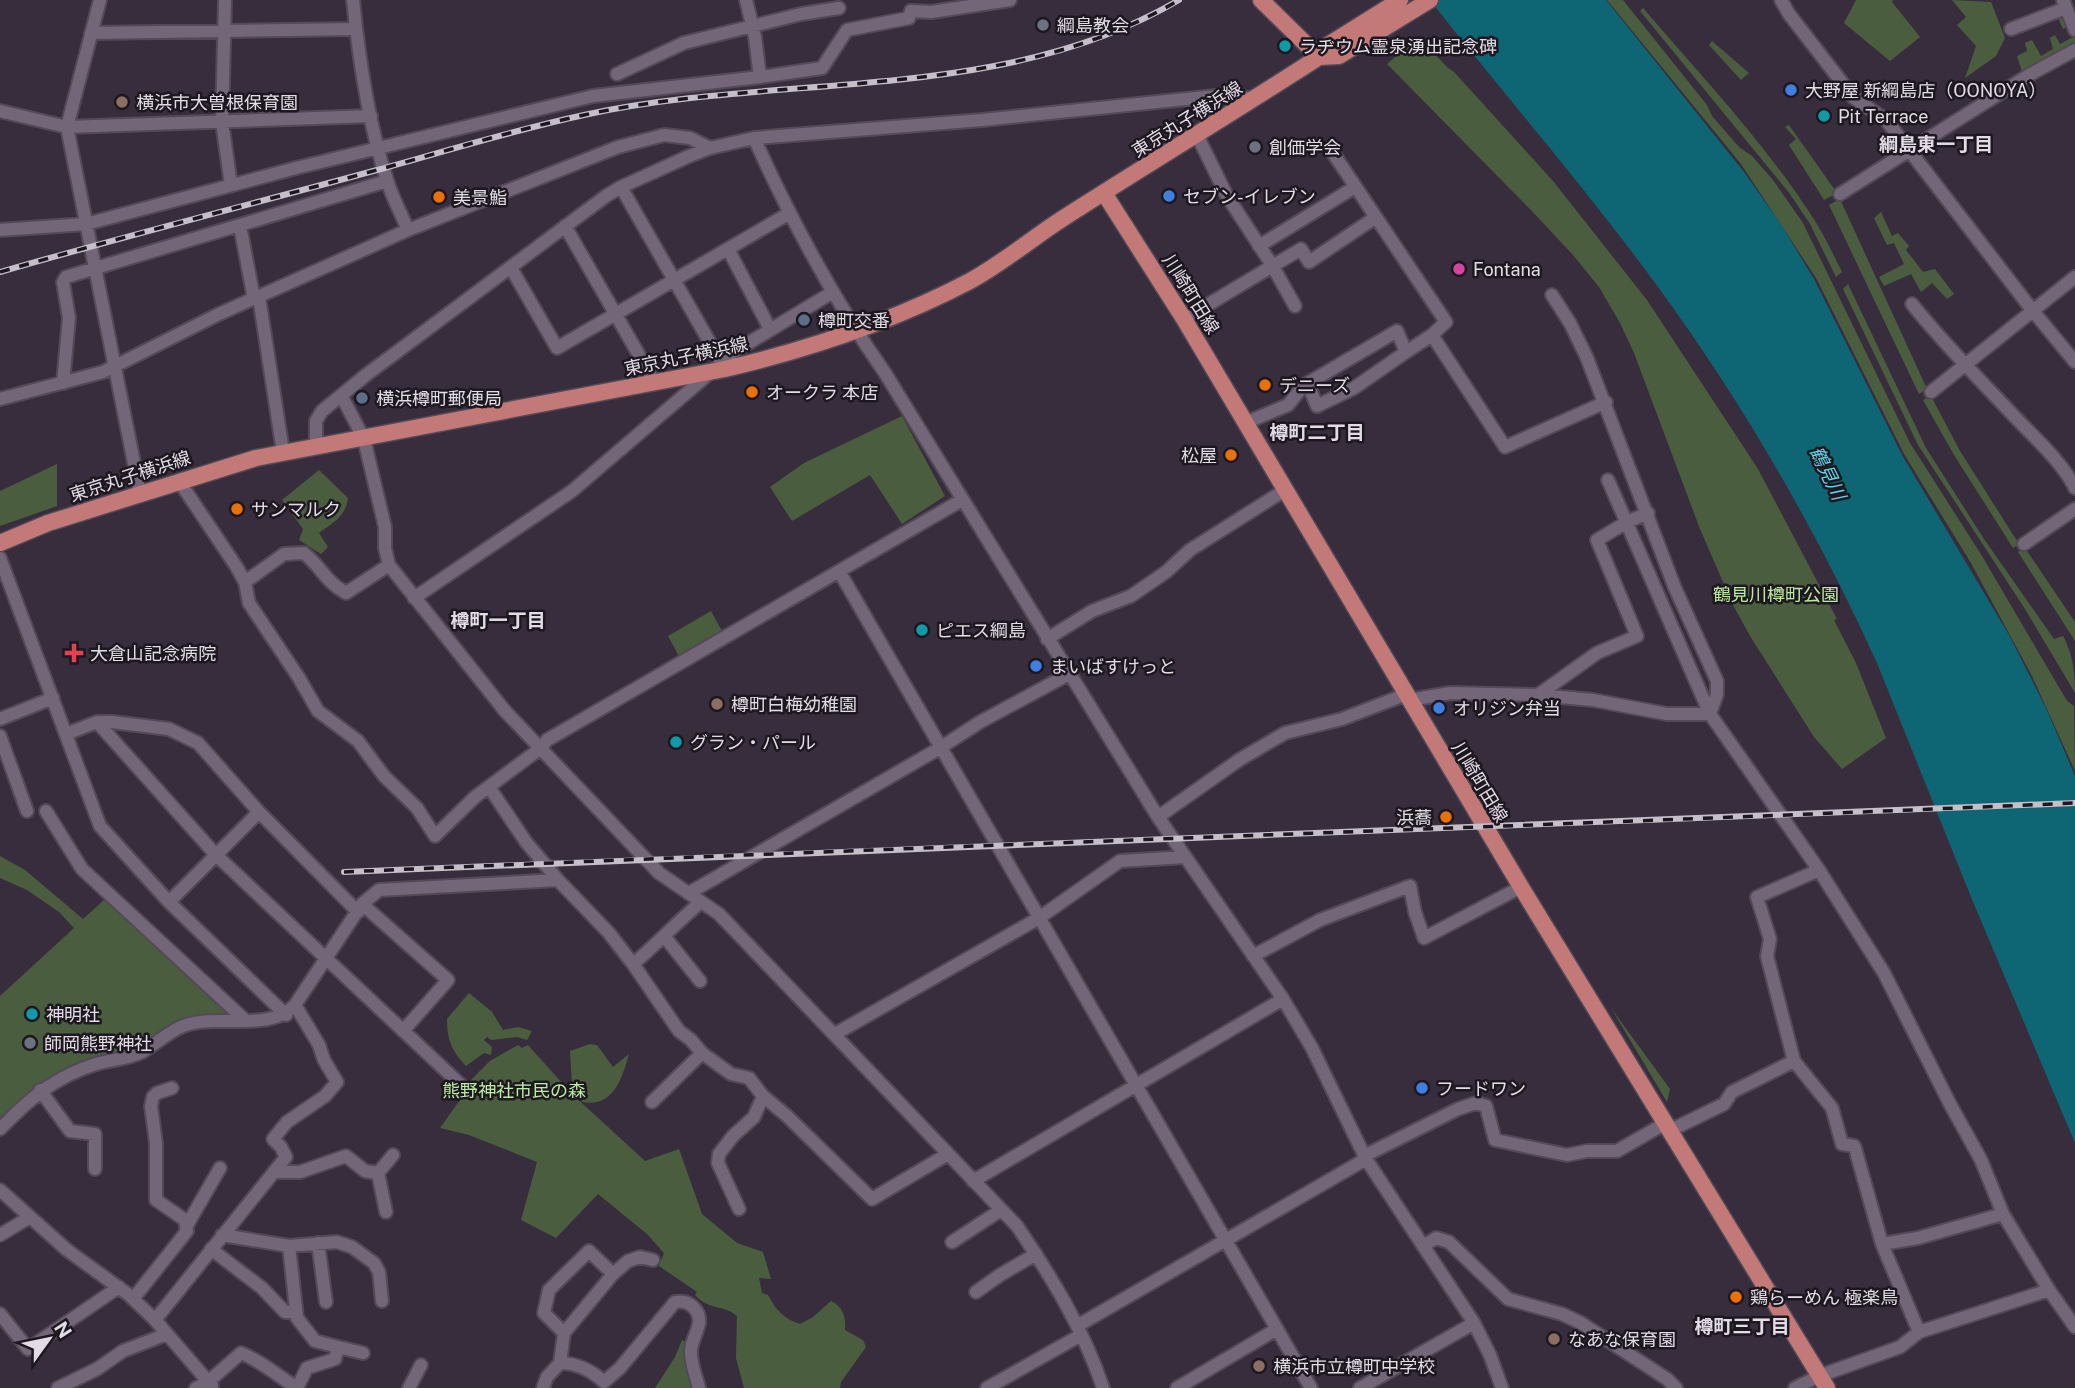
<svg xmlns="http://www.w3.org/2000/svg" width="2075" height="1388" font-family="'Public Sans','Noto Sans JP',sans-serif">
<rect width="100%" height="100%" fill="#382d3d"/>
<path fill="#4a5e3f" d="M1607 0H1623L1707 105 1712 116 1739 147 1752 156 1773 180 1803 223 1910 443 1982 556 2067 701 2074 706 2075 771 2032 676 1971 563 1904 454 1816 278 1741 164Z
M1856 0H1893L1892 2 1920 37 1890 61 1844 23Z
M1952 0 1991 2 2005 38 1996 56 1965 78 1976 46 1957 25 1966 17Z
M1643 8C1703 78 1768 146 1817 224 1826 239 1834 256 1842 272L1836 277 1810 224 1790 194 1640 11Z
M2065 15 2075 30V42L2022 72 2017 56 2027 51 2025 43 2032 40 2041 56 2053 49 2050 38 2055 35 2060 44 2073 37 2068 26 2063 29 2058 18Z
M1418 37 1448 68 1454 72 1553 181 1647 300 1758 469 1837 619 1834 620 1856 663 1886 738 1842 769 1814 737 1750 636 1733 605 1700 529 1634 353 1620 323 1599 287 1573 255 1530 209 1387 64Z
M1712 41 1749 73 1741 80 1709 45Z
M1789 125 1837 193 1824 200 1789 145 1796 139 1785 127Z
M1840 199 1927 389 1919 394 1829 205Z
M1881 212 1892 236 1898 233 1909 246 1906 250 1923 272 1935 269 1954 294 1947 299 1932 283 1921 292 1911 274 1884 286 1879 277 1904 264 1894 243 1887 245 1874 218Z
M1848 284 1926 448 1984 539 2054 639 2063 636C2073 654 2075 673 2075 693L2025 609 1918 445 1843 289Z
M1931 396 1960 451 2019 544 2013 548 1954 455 1923 400Z
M902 416 945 496 902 524 870 475 792 521 770 487 804 463Z
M57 464V506L0 526V491Z
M319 470 348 498C346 516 333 523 319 533L328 547 321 554 299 540 303 529 282 500Z
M2025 548 2075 622V641L2018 552Z
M711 611 723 633 680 658 668 636Z
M0 856 25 870 83 919 106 898 235 1016 173 1025 138 1046 77 1063 19 1105 0 1124V996L74 928 59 912 27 890 0 878Z
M469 993 492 1012 503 1030 518 1027 532 1031 527 1040 517 1037 491 1040 487 1037 484 1040 492 1047 491 1055 484 1053 466 1066C452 1051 447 1040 447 1019Z
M1611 1008 1670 1089 1667 1102Z
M590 1044 597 1045 613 1067 629 1054C622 1078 614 1108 582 1102L572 1085 570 1051Z
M518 1045 522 1048 528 1045 572 1094 645 1161 679 1149 702 1214 737 1243 763 1252 771 1279 759 1278 762 1293 768 1295C776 1310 783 1318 800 1324L813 1317 831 1301C843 1307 846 1316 845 1330L863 1340 866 1347 841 1382 840 1388H744L736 1358 737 1316C723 1304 709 1311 695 1295L697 1292 659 1266 664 1253 647 1234 598 1194 556 1238 521 1220 537 1162 469 1135 440 1128 462 1097 458 1093 490 1061Z
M682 1340 688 1343 696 1388H655L675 1357Z"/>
<path fill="#0e6674" d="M1430 0H1606L1744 172 1780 223 1814 279 1902 455 2009 635 2046 708 2075 776V1143L1971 897 1877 663C1817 531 1743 403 1658 287 1586 188 1505 96 1430 0Z"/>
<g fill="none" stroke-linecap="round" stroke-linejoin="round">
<g stroke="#534957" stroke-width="16">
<path id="minor" d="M100 0 67 127 140 493
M225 0 222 122 231 185
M353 0C359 60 368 123 387 180 392 197 401 213 408 230
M1781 0 1789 14 1854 98 1886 120 2033 311 2075 362
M2063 0 2075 30
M2011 29 2066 8
M91 33 356 29
M617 74 684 43 801 14 839 8
M760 77 822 68 847 30 909 18 911 11 931 12 1010 0
M0 111 67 127 371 116
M1197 135 1227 196 1272 265 1295 306
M754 138C791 220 833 299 885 373L1158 817 1283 999 1312 1048 1366 1159 1474 1323 1490 1355 1502 1388
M1333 153 1446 322 1432 335
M621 187 725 369
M1840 194 2029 75 2075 50
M240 226 254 299
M565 226 655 383
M0 230 86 224 296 168 593 96 760 77 755 37 746 0
M1259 246 1355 187
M728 249 770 329
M511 268 557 348 788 214
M1552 295 1570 323 1587 358 1675 588 1717 681V694L1710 714
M259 297 283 452
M1912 304C1944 344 1980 380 2015 417 2035 438 2062 462 2075 488
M1184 319 1301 249 1309 262 1376 217
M725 369 732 353 833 292
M63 383 69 318 63 282 66 277 387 181
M1308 384 1317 406 1354 388 1406 352
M1931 392 2075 277
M341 395 364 439 385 527V548L389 565 505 711 659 873 719 914 1017 1226C1051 1276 1084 1330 1103 1388
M0 399 103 372 219 314 408 230 618 147 664 135 690 138 710 148
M1245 423 1288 405 1303 386 1397 331 1406 352 1432 335 1505 447 1606 402
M316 447V421L322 411 366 375 606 196 621 187 687 157 710 148 754 138 982 120 1235 94 1252 100
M1608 480 1710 714
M179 481 236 566 245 582 249 603 299 678 318 711 358 741 384 776 417 808 435 836 475 797 541 748 547 740 962 500
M2024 544 2075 509
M0 558 100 826 169 902 286 1015
M839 571 1311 1388
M245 582 284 554 304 553C322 568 326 582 346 593L389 565
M414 598 572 491 711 372
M1047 639 1092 611 1131 596 1166 572 1190 550 1285 490
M1538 695 1597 653 1637 636 1597 540 1627 522 1648 513
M1410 700 1450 693 1538 695 1593 700 1667 714H1710L1819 870 1884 973 1950 1104 1981 1160 2003 1214 2049 1290 2075 1327
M0 719 53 698
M97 722 216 855 461 1085
M66 734 97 722H112L169 729 198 743 259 812 169 902
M0 736 27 811
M489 787 526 842 558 880 609 933 633 964 679 1031 691 1040 702 1053 731 1074 749 1078 763 1096 787 1116 872 1199 948 1154
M46 811 82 869 246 1021
M259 812 358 912
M1158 817 1239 760 1285 733 1342 719 1407 694
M689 893 940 748 980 722 1069 674
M362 904 448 980 403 1031
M664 936 700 981
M1253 956 1320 920 1410 886 1415 912 1424 938 1521 887
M633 964C657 944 677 922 701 902
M835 1034 1039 918 1120 861 1185 857
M1794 1061 1832 1108 1842 1144 1854 1146 1855 1148 1882 1244 1919 1332
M40 1090 70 1131 95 1134V1169
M652 1102 702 1053
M0 1129C29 1099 56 1076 96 1064 110 1060 129 1059 142 1052 156 1044 168 1032 183 1026 216 1013 269 1033 295 1005L362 904 379 890 558 880
M1669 1131 1724 1104 1732 1092 1794 1061 1767 956 1770 939 1757 897 1819 870
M1364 1156 1458 1109 1476 1103 1486 1106 1495 1140 1567 1155 1587 1151H1617L1664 1124
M274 1172H300L346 1156 365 1171 378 1173
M378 1173 386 1212
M378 1173 393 1155
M973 1181 1283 999
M0 1190 67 1250 129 1295 155 1320 212 1386
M739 1209 718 1163 719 1154 733 1136 754 1117 763 1096
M186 1227 220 1168
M0 1235 30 1217
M952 1242 1001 1210
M318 1243 326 1302
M1882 1244 1918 1238 2003 1214
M289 1246 337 1242 352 1247 374 1263 379 1272 382 1301
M1423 1246 1436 1238 1449 1242 1508 1299 1562 1314 1581 1323 1667 1379 1676 1388
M211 1249 262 1288 285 1312H295
M976 1292 1000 1275 1036 1254
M133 1299 187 1231 185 1220 156 1200V1143L151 1106 153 1097 157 1093 172 1088
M0 1314 28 1349 119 1287
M155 1320 286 1157 281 1147 273 1139 287 1122 325 1096 337 1082 324 1060 319 1045 295 1005
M1077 1326 1366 1159
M564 1333 544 1313 549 1290 589 1251 613 1274
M338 1347 363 1353
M560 1363 564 1333 613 1274 628 1261 640 1257 653 1260
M58 1388 97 1369 123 1351 167 1334
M196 1388 208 1382 241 1353C261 1361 278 1376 297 1388L307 1368 335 1359 338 1347 315 1341 297 1318 289 1246 222 1235
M409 1388 421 1365
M543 1388 547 1377 560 1363C576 1363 592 1371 604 1382L620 1368 675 1302C684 1301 689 1302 695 1309 706 1322 692 1336 691 1350 690 1362 696 1376 699 1388
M987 1388 1081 1335
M1177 1388 1277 1329
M1360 1388 1474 1323
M1795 1388 1819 1376 1900 1347 1919 1332 2049 1290"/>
</g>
<g stroke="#534957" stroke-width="19">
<path id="major" d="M1261 0 1319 57
M1319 57 1339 56 1430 0
M1104 193 1184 319 1521 887 1827 1388
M0 543 48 523 256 458 725 369C810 349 892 322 970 281 1003 263 1031 239 1062 219 1148 164 1234 112 1319 57L1328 45 1400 0"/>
</g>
<use href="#minor" stroke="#736678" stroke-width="12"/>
<use href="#major" stroke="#c37977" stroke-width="16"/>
<g stroke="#c6bfca" stroke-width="6">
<path id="rail" d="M0 272C125 236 252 204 377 170 446 151 514 130 584 115 780 72 1001 105 1179 0
M344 872C921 846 1498 828 2075 803"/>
</g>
<use href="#rail" stroke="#1d171f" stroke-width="3.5" stroke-dasharray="10" stroke-linecap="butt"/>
</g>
<g fill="#6b7280" stroke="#1d171f" stroke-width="2.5">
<circle cx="1043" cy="25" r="7"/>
<circle cx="1255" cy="147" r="7"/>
<circle cx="30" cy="1043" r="7"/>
</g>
<g fill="#0f9aa8" stroke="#1d171f" stroke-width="2.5">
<circle cx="1285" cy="46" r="7"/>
<circle cx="1824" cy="116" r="7"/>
<circle cx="922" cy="630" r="7"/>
<circle cx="676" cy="742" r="7"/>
<circle cx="32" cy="1014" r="7"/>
</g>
<g fill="#3f7fe0" stroke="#1d171f" stroke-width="2.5">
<circle cx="1791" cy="90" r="7"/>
<circle cx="1169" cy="196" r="7"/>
<circle cx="1036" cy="666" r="7"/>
<circle cx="1439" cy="708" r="7"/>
<circle cx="1422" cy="1088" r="7"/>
</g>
<g fill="#8d6e63" stroke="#1d171f" stroke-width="2.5">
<circle cx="122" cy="102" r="7"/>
<circle cx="717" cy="704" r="7"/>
<circle cx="1554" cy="1339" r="7"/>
<circle cx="1259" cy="1366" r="7"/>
</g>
<g fill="#e8710a" stroke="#1d171f" stroke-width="2.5">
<circle cx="439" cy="197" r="7"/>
<circle cx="1265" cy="385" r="7"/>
<circle cx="752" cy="392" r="7"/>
<circle cx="1231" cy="455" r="7"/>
<circle cx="237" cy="509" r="7"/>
<circle cx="1446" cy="817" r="7"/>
<circle cx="1736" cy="1297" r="7"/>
</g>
<circle fill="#d1479c" stroke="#1d171f" stroke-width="2.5" cx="1459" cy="269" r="7"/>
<g fill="#5c6f8a" stroke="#1d171f" stroke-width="2.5">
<circle cx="804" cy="320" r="7"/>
<circle cx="362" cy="398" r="7"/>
</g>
<path fill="#e0444e" stroke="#1d171f" stroke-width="2.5" d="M70.5 642.5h7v7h7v7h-7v7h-7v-7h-7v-7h7z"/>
<g text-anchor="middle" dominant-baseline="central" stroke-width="5" stroke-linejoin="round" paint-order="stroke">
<g font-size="18" fill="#e3dce7" stroke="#1d171f" text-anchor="start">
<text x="1057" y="25">綱島教会</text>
<text x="1299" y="46">ラヂウム霊泉湧出記念碑</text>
<text x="1805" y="90">大野屋 新綱島店（OONOYA）</text>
<text x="136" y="102">横浜市大曽根保育園</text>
<text x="1838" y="116">Pit Terrace</text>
<text x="1269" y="147">創価学会</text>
<text x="1183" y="196">セブン-イレブン</text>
<text x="453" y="197">美景鮨</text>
<text x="1473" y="269">Fontana</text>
<text x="818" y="320">樽町交番</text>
<text x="1279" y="385">デニーズ</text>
<text x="766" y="392">オークラ 本店</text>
<text x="376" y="398">横浜樽町郵便局</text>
<text x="1217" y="455" text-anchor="end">松屋</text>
<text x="251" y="509">サンマルク</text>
<text x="936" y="630">ピエス綱島</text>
<text x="90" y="653">大倉山記念病院</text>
<text x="1050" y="666">まいばすけっと</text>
<text x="731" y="704">樽町白梅幼稚園</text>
<text x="1453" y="708">オリジン弁当</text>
<text x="690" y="742">グラン・パール</text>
<text x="1432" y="817" text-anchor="end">浜蕎</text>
<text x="46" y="1014">神明社</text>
<text x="44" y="1043">師岡熊野神社</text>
<text x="1436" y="1088">フードワン</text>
<text x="1750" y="1297">鶏らーめん 極楽鳥</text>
<text x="1568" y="1339">なあな保育園</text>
<text x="1273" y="1366">横浜市立樽町中学校</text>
</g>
<g font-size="18" fill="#e3dce7" stroke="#1d171f">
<text transform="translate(1187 119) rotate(-32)">東京丸子横浜線</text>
<text transform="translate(1191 294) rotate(58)">川崎町田線</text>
<text transform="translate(686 356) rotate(-12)">東京丸子横浜線</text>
<text transform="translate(130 476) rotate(-18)">東京丸子横浜線</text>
<text transform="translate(1480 782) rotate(59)">川崎町田線</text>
</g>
<g font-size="18" fill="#bbeba2" stroke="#1d171f">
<text x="1776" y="594">鶴見川樽町公園</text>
<text x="514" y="1090">熊野神社市民の森</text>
</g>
<g font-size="19" font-weight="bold" fill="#e3dce7" stroke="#1d171f">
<text x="1936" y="144">綱島東一丁目</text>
<text x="1317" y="432">樽町二丁目</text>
<text x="498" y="620">樽町一丁目</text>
<text x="1742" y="1326">樽町三丁目</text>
</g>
<g font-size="19" font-style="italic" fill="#5ed2e8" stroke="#1d171f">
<text transform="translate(1828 473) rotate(64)">鶴見川</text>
</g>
</g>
<g transform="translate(49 1339) rotate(57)" stroke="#1d171f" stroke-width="5" paint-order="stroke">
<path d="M0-5L12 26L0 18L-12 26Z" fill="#e3dce7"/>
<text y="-10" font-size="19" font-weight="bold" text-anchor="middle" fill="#e3dce7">N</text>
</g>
</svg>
